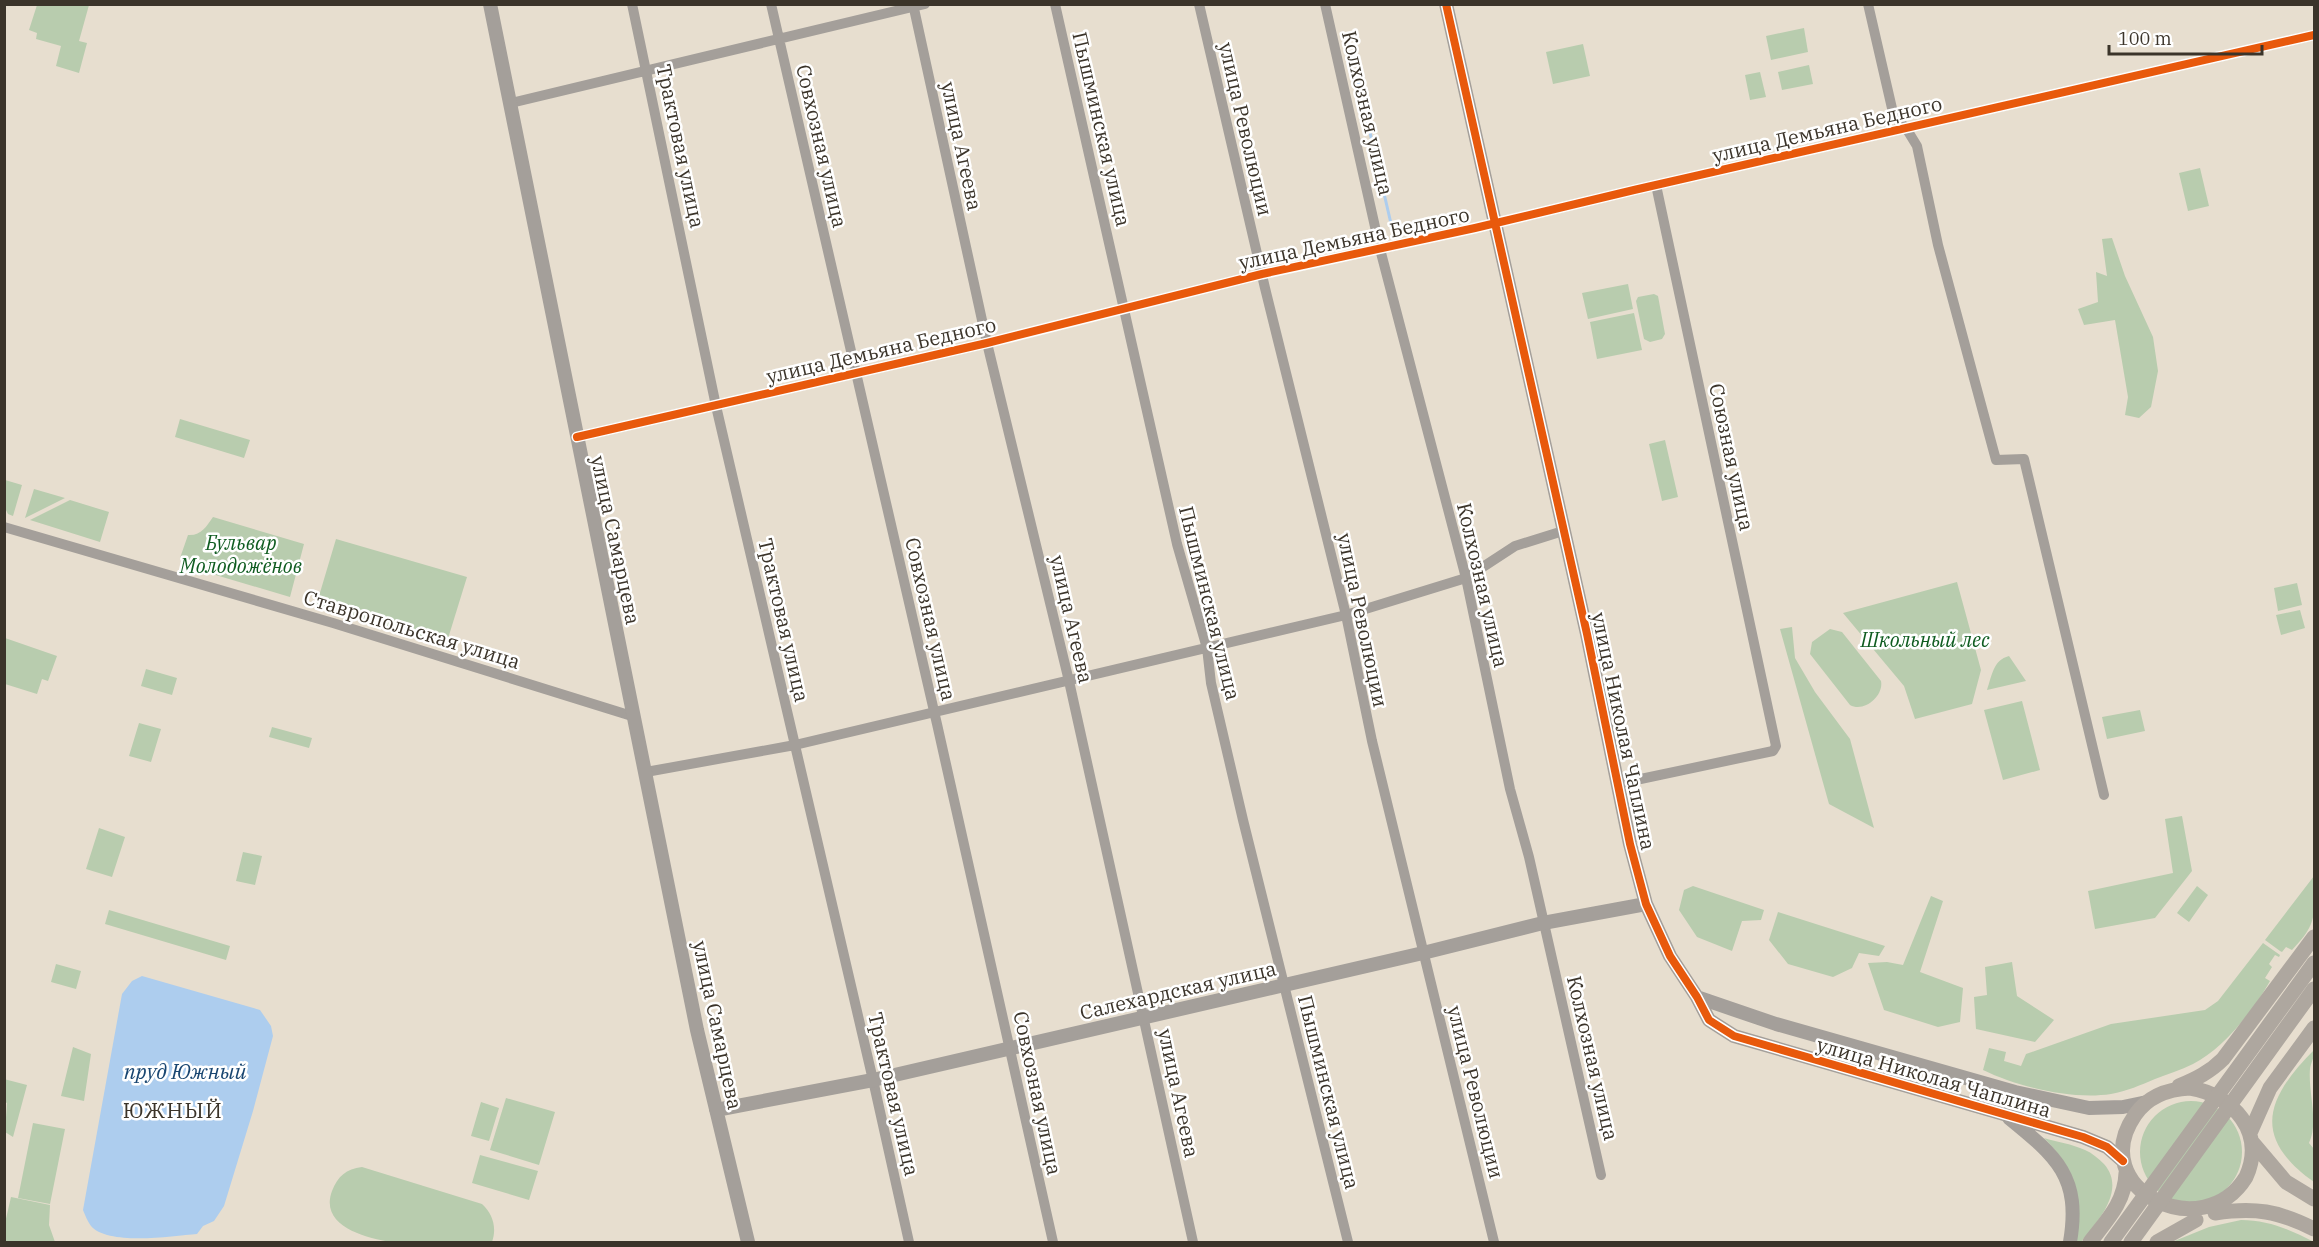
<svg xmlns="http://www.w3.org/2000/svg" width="2319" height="1247" font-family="'IBM Plex Serif',serif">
<rect width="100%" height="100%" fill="#e7decf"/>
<path fill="#b8ccae" d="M37 5H89L79 41 87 43 79 73 56 66 61 46 36 39 37 33 29 30Z
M1804 28 1808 52 1771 60 1766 36Z
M1583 44 1590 76 1553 84 1546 52Z
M1809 65 1813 84 1782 90 1778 72Z
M1760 72 1766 97 1750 100 1745 75Z
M2200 168 2209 206 2188 211 2179 173Z
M2112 238 2125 276 2153 337 2158 371 2151 407 2139 418 2125 415 2128 397 2115 320 2084 325 2078 309 2098 302 2096 272 2107 276 2102 239Z
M1628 284 1633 309 1588 319 1582 293Z
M1654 294 1658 296 1665 334 1662 339 1650 342 1644 339 1636 301 1638 297Z
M1634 313 1642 350 1597 359 1590 322Z
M180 419 250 440 244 458 175 437Z
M1665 440 1678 497 1662 501 1649 444Z
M5 480 22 485 13 516 8 514 5 508Z
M34 489 65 498 25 518Z
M70 500 109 512 100 542 30 520Z
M213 517 304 544 290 597 182 565 180 558 188 535C201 536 206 527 213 517Z
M336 539 467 577 446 645 316 606Z
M1957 582 1981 670 1972 704 1915 719 1904 686 1843 613Z
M2297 583 2302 605 2278 611 2274 588Z
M2300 610 2305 628 2281 635 2276 615Z
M1792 627 1795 658 1815 692 1850 739 1874 828 1829 804 1780 629Z
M1830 629 1842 632 1881 681C1884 696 1864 713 1850 705L1810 654 1812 642Z
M5 638 57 656 48 681 42 679 37 694 5 684Z
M2009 656 2026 681 1987 690C1992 676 1993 660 2009 656Z
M146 669 177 678 172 695 141 686Z
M2022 701 2040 770 2003 780 1984 710Z
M2140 710 2145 731 2107 739 2102 717Z
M139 723 161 729 151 762 129 756Z
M272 727 312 738 309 748 269 737Z
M2182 816 2192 871 2155 918 2095 929 2088 891 2173 873 2165 819Z
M99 828 125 837 112 877 86 869Z
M243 852 262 856 255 885 236 881Z
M2314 876C2314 914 2319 922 2292 950L2286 947 2282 952 2280 951 2265 940Z
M1693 886 1764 910 1761 920 1742 921 1732 951 1697 937 1679 910 1684 890Z
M2197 886 2208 895 2189 922 2177 913Z
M1931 896 1943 901 1920 972 1963 988 1960 1022 1938 1027 1884 1010 1868 963 1887 962 1903 965Z
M109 910 230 946 226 960 105 924Z
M1778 912 1885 946 1879 956 1859 953 1852 968 1833 977 1788 964 1769 940Z
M2263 943 2280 955 2279 957 2275 955 2269 964 2272 967 2265 978 2270 981C2254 1010 2223 1049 2193 1064 2181 1070 2167 1074 2155 1079 2141 1085 2127 1091 2111 1094 2072 1100 2018 1087 1983 1070L1989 1048 2006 1052 2004 1061 2021 1066 2026 1054 2111 1024 2205 1010 2218 1001Z
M2012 962 2017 996 2054 1020 2035 1042 1976 1029 1974 997 1987 995 1985 967Z
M56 964 81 971 76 989 51 982Z
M73 1047 91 1054 84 1101 61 1096Z
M2314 1050C2315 1057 2311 1062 2310 1069 2308 1092 2319 1122 2309 1143L2314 1149V1182C2252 1138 2265 1099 2314 1050Z
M4 1079 27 1085 13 1137 5 1132 7 1103 5 1102Z
M506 1098 555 1112 539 1165 490 1150Z
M2140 1152a51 51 0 1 1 102 0a51 51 0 1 1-102 0Z
M481 1102 499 1108 489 1141 471 1136Z
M33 1123 65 1129 50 1204 18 1198Z
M2044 1138C2057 1142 2072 1144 2085 1150 2092 1153 2098 1158 2104 1164 2127 1190 2097 1222 2081 1242H2075C2081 1194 2079 1174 2044 1138Z
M480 1155 538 1171 529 1200 472 1183Z
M362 1167 482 1204C493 1214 497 1228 492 1242 469 1243 446 1242 423 1242 413 1242 401 1244 391 1242 365 1238 319 1226 332 1191 338 1176 346 1169 362 1167Z
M11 1197 50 1205 49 1225 55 1242H5V1223Z
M2241 1220C2268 1220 2291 1230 2314 1242H2172L2209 1227Z"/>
<path fill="#adcdee" d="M142 976 260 1010 271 1026 273 1036 253 1111 224 1206 214 1221 203 1226 197 1234C173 1236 108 1246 91 1226 88 1222 85 1215 83 1210L122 994 132 981Z"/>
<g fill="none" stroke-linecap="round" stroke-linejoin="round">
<path stroke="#adcdee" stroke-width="3" d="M1356 72 1392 228 1408 224"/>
<path stroke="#a49f9a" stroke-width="10" d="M632 4 716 406 873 1080 909 1242
M771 4 937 724 1053 1242
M913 4 987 343 1069 681 1193 1242
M1055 4 1177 544 1207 648 1211 683 1243 820 1348 1242
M1199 4 1265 288 1346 615 1372 741 1494 1242
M1325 4 1380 249 1466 578 1510 789 1529 857 1601 1175
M1868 4 1894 117 1906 128 1917 146 1938 245 1996 460 2024 459 2104 795
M511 103 925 4
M577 437 987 343 1262 274 1475 228 1634 190 2314 35
M4 527 333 623 635 717
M646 772 795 745 1346 615 1466 578 1515 546 1563 531
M1617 784 1773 751 1776 746 1656 185"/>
<path stroke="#a49f9a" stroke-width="14" d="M490 4 697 1030 748 1242
M1446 4 1587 634 1630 844 1646 904 1670 956 1697 997 1709 1020 1734 1036 2083 1137 2107 1147 2123 1161
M1697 997 1776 1024 2015 1092 2089 1108 2123 1107 2147 1102
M716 1110 873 1080 1423 953 1543 923 1646 904
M2009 1118C2057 1157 2081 1177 2070 1242"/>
<path stroke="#aea79f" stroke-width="15" d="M2179 1086C2196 1079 2210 1072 2223 1059L2314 937
M2190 1088C2234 1095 2266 1133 2246 1177 2203 1247 2084 1189 2135 1115 2148 1096 2169 1089 2190 1088Z
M2250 1133 2270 1088 2314 1028
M2253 1143 2286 1182 2314 1199
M2215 1213C2255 1207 2278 1211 2314 1229
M2090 1242C2107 1220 2125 1202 2126 1173
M2157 1242 2196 1220"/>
<path stroke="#aea79f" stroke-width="15" d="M2111 1242 2314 963
M2131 1242 2314 989"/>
<g stroke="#fff" stroke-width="11">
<path id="cycleway" d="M1446 4 1587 634 1630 844 1646 904 1670 956 1697 997 1709 1020 1734 1036 2083 1137 2107 1147 2123 1161
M577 437 987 343 1262 274 1475 228 1634 190 2314 35"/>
</g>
<use href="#cycleway" stroke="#e8590c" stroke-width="8"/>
</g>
<g text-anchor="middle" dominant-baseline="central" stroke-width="5" stroke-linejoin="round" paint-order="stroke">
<g font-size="20" fill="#3b342a" stroke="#fff">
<text transform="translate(1368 113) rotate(77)">Колхозная улица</text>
<text transform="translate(1102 129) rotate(77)">Пышминская улица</text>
<text transform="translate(1246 129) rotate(77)">улица Революции</text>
<text transform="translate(1827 129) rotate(-13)">улица Демьяна Бедного</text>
<text transform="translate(681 146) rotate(78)">Трактовая улица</text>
<text transform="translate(822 146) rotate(77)">Совхозная улица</text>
<text transform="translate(962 146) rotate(78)">улица Агеева</text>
<text transform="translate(1354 238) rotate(-12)">улица Демьяна Бедного</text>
<text transform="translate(881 350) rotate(-13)">улица Демьяна Бедного</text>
<text transform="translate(1732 457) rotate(78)">Союзная улица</text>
<text transform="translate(616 540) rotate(78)">улица Самарцева</text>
<text transform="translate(1483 585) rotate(77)">Колхозная улица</text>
<text transform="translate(1210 603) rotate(76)">Пышминская улица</text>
<text transform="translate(931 619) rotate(77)">Совхозная улица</text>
<text transform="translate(1072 619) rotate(77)">улица Агеева</text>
<text transform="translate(784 620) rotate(77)">Трактовая улица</text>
<text transform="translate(1363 620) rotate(78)">улица Революции</text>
<text transform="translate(412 629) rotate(17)">Ставропольская улица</text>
<text transform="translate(1624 731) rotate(78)">улица Николая Чаплина</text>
<text transform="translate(1178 990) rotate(-13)">Салехардская улица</text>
<text transform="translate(718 1025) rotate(78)">улица Самарцева</text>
<text transform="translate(1593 1058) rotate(77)">Колхозная улица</text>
<text transform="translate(1934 1077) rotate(16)">улица Николая Чаплина</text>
<text transform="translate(1329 1092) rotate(76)">Пышминская улица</text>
<text transform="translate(1476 1092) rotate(76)">улица Революции</text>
<text transform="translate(1038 1093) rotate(78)">Совхозная улица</text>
<text transform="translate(1179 1093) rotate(78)">улица Агеева</text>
<text transform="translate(894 1094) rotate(77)">Трактовая улица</text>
</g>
<g font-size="20" font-style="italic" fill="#0f5c20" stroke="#fff">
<text x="241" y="542">Бульвар<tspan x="241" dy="23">Молодожёнов</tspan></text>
<text x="1925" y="639">Школьный лес</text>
</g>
<g font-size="21" font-style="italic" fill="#194671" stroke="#fff">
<text x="185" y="1071">пруд Южный</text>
</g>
<g font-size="21" letter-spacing="1.5" fill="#3b342a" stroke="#fff">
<text x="173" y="1110">ЮЖНЫЙ</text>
</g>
</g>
<rect width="2319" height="1247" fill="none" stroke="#3b342a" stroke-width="12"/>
<path d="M2109 45v9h153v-9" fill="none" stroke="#3b342a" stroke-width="3"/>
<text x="2118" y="45" font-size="18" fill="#3b342a" stroke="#ffffff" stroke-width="4.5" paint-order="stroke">100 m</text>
</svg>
